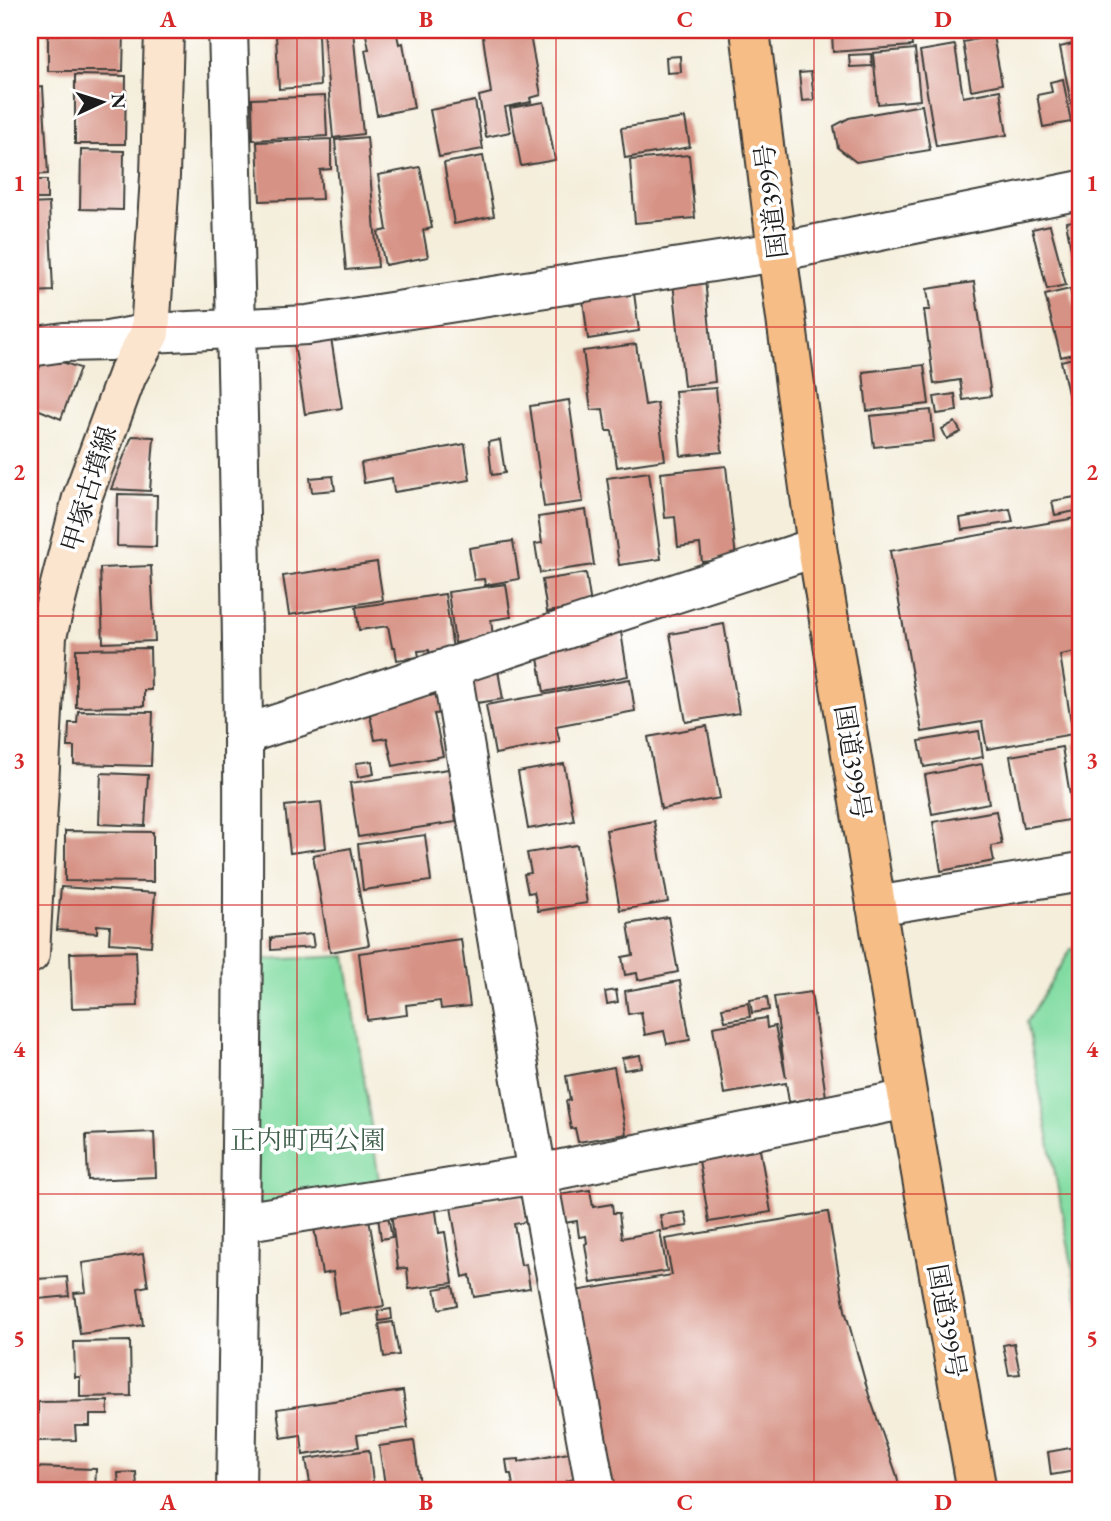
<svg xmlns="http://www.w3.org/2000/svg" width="1111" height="1521" font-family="'EB Garamond','Noto Serif JP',serif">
<rect width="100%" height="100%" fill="#fff"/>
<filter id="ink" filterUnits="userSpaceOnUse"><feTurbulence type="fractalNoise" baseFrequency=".0143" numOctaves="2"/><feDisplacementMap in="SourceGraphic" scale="14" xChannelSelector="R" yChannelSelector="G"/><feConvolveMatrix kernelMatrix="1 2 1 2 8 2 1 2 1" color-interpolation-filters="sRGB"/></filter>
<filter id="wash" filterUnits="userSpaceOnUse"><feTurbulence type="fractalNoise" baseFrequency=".00686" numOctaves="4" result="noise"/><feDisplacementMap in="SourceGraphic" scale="28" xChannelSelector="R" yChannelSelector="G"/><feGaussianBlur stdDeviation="1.57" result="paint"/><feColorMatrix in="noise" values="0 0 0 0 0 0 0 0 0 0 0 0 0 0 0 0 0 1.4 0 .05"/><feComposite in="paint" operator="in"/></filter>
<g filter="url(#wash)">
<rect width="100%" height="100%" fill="#f4eedb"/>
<path fill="#82dca2" stroke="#4f7c5f" stroke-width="2" d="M1081 948V1314L1027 1022 1071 949Z
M346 956 381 1194 243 1218 244 961Z"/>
<g id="blocks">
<path fill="#d69284" d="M48 30H124L123 71H48Z
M323 30H353L363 134 333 138Z
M365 30H396L399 44 403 43 414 108 377 115 365 50 369 49Z
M482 30H529L541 95 530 98 531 102 505 107 510 132 486 137 479 96 491 93Z
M824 30H911L912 46 833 52 832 34H824Z
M959 30H991V31L960 36Z
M318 34 320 86 279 89 276 36Z
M993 36 1002 84 971 90 963 42Z
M1081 42V106L1072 108 1060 47Z
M955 45 963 97 1000 90 1007 135 936 146 920 51Z
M915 49 920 100 878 104 873 53Z
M871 54 872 66 850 67 849 55Z
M680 56 681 72 667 73 666 57Z
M811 72 814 100 802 101 799 73Z
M75 75 126 76 125 144H75Z
M1063 79 1071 122 1043 127 1037 95 1052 92 1050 82Z
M43 87 48 174 30 175V88Z
M325 96 327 136 253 140 252 99Z
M475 101 483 149 439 157 430 110Z
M544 102 555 160 521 166 510 108Z
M922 105 930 150 856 162 838 148 834 126 849 118Z
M685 118 690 147 625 158 621 128Z
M367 137 378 267 346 270 335 140Z
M331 139V169L320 170 322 199 260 201 257 142Z
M81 150 124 151 123 210 80 209Z
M689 155 695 218 635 223 630 160Z
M483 156 494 216 454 224 444 163Z
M420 167 432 228 423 230 428 257 385 265 378 232 387 230 378 175Z
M30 180H47V199H30Z
M49 203 53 291 30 292V204Z
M1081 220V297H1080L1066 222Z
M1050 225 1066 285 1047 289 1032 229Z
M705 279 715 382 684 386 673 282Z
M974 282 991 396 963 400 960 380 934 384 924 310H930L927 289Z
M1070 289 1081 332V352L1061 357 1045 295Z
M634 293 639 331 588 339 583 300Z
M331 338 342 408 305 414 294 343Z
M636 344 645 405 657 403 665 460 617 467 612 431H606L603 409 591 410 583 351Z
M44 356 80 368 61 419 30 406V392Z
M1081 356V409L1072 413 1061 361Z
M924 365 929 404 867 411 863 372Z
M716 388 722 452 681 456 675 391Z
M955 394 957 411 937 414 934 397Z
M569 400 583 502 544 507 530 406Z
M931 410 934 441 874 447 870 416Z
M955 422 961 432 947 439 942 429Z
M132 436 154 437 150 491 111 489Z
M500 440 505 473 492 475 488 442Z
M465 444 470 480 394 492 392 478 364 483 361 463Z
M726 466 736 558 702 562 700 544 678 547 675 517 665 518 661 473Z
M649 472 661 559 619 565 607 478Z
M333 476 335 490 312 492 310 478Z
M118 494 157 495 156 547 117 546Z
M1081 496V510L1055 515 1052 501Z
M1010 509 1013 522 962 530 960 518Z
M586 510 594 565 540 573 535 544 542 543 538 517Z
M1081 517V651L1060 655 1073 734 987 749 982 722 922 732 890 551Z
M513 541 519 579 485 585 484 579 474 580 469 548Z
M377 562 383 600 289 615 283 576Z
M151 566 155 641 103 643 100 568Z
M586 573 591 605 547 612 542 580Z
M506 584 511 617 491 620 493 637 455 643 448 592Z
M445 594 453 649 429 653V650L418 651 419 657 397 660 395 647H392L388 626 359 630 356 607Z
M724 624 739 713 686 722 670 634Z
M621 632 628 676 544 692 536 647Z
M150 648 151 690H144V706L76 707V649Z
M497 665 503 699 470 704 468 684 477 671Z
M630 679 635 711 556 726 560 742 495 754 486 705Z
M428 685 430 696 441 693 445 713 434 714 443 756 393 766 387 738 375 740 368 706Z
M78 711 153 712 151 766 74 764V747H68L69 723H77Z
M707 726 720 798 661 809 648 737Z
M979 731 983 757 924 767 919 741Z
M1081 743V777H1080L1074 744Z
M1062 747 1074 819 1023 828 1010 756Z
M372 761 374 774 358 777 356 763Z
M564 764 574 821 528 829 518 772Z
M982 764 989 803 932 814 925 775Z
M449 769 456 822 358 837 350 783Z
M101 773 148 775 145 826 99 824Z
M321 802 326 848 290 853 285 806Z
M996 811 1002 844 991 846 994 861 941 871 933 822Z
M654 821 668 902 620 910 606 830Z
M65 831 153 832V882L65 881Z
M425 835 431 881 363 890 358 844Z
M577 845 587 903 538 911 534 892 528 893 524 874 531 873 527 853Z
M351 848 369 945 330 952 313 855Z
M61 887 155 893 151 946 109 943 110 926 97 925V933L57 930Z
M668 917 678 972 638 980 637 973 625 975 622 957 633 955 628 924Z
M312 934 314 947 271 950V938Z
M461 939 470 1006 441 1009 440 1001 406 1005 407 1015 367 1020 359 953Z
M136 951 138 1006 72 1008 70 953Z
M680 981 690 1040 667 1044 664 1031 645 1035 641 1012 628 1014 625 991Z
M616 990 618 1002 607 1004 605 992Z
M811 992 826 1097 789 1102 786 1083 724 1094 713 1027 766 1018 767 1028 775 1026 786 1078 774 997Z
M767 997 769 1010 752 1013 750 1000Z
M748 1003 750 1017 725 1021 722 1008Z
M640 1055 642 1067 624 1070 622 1058Z
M614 1067 626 1134 578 1142 575 1128 571 1129 566 1101 570 1100 566 1076Z
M154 1132 156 1177 88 1180 86 1135Z
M760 1150 771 1212 709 1222 699 1160Z
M590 1190 593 1207 612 1204 613 1213H619L622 1238 660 1231 667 1271 591 1283 585 1244 587 1243 586 1236 579 1237 577 1221 564 1223 559 1195Z
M521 1195 526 1222 514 1224 521 1265 526 1264 530 1288 474 1297 470 1275 463 1277 451 1207Z
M435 1205 439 1233 445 1232 453 1283 409 1289 407 1268 398 1269 391 1212Z
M685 1212 688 1226 663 1230 660 1215Z
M828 1212 845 1310 869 1395 897 1476 900 1491H610L575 1291 672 1275 665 1239Z
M388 1216 392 1237 381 1239 378 1217Z
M369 1219 384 1306 339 1314 333 1272 322 1274 314 1228Z
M143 1254 148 1286 138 1288 143 1325 80 1334 74 1293 86 1292 82 1263Z
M67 1277 69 1296 39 1299 37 1279Z
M453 1286 457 1305 439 1309 435 1289Z
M391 1309 392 1319 379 1321 378 1311Z
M393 1322 399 1355 384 1357 379 1324Z
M130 1341 131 1396 80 1397V1377H75L74 1342Z
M1014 1343 1020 1374 1009 1375 1003 1345Z
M403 1391 408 1428 357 1435 359 1447 303 1455 301 1435 281 1438 277 1409Z
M108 1401V1415H90V1426H75L76 1440 38 1441V1402Z
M414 1441 421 1491H386L379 1446Z
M1081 1446V1470L1051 1475 1048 1452Z
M369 1450 373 1482 371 1483 372 1491H303L302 1484 310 1483 306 1459Z
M574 1452 578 1478 566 1481 568 1491H514L511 1474H508L506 1460 519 1459V1462Z
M31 1467 96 1469 95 1491H30Z
M136 1472 137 1487 119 1489 118 1473Z"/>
</g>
</g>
<g filter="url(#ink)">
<use href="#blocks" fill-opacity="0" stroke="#3c3c39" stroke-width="2"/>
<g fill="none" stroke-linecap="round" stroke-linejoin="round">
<g stroke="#3c3c39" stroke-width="42">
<path id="minor" d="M228 30C235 265 241 500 243 735 244 987 240 1239 236 1491
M30 347 64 342 108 341 150 333 307 325 777 252
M451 666 537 1174 596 1491
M243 735 817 547
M876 906 1081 872
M241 1222 537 1174 908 1099"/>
</g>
<g stroke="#3c3c39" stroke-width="42">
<path id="tertiary" d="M777 252 1081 190"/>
</g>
<g stroke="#3c3c39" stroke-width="42">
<path id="secondary" d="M30 954 47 636 82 498 127 375 150 333 160 176 164 30"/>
</g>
<g stroke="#3c3c39" stroke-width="42">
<path id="trunk" d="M750 30 777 252 817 547 908 1099 977 1491"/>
</g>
<use href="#minor" stroke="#fff" stroke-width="38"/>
<use href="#tertiary" stroke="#fff" stroke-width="38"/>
<use href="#secondary" stroke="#fbe5cf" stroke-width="38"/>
<use href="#trunk" stroke="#f6be86" stroke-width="38"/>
</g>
</g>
<path fill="none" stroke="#d62828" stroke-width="2" stroke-opacity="0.55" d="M297 30V1491M556 30V1491M814 30V1491M30 327H1081M30 616H1081M30 905H1081M30 1194H1081"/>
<g text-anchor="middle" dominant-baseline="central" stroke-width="7" stroke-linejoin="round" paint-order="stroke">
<g font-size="26" fill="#1c1c1c" stroke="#fff">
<text transform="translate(771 201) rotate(-97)">国道399号</text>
<text transform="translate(89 489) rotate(-73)">甲塚古墳線</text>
<text transform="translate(853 762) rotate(81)">国道399号</text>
<text transform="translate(947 1321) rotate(80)">国道399号</text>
</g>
<g font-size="26" fill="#405f4b" stroke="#fff">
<text x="308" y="1140">正内町西公園</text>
</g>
</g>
<rect width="1111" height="1521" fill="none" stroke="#fff" stroke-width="77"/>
<g transform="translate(102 102) rotate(86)" stroke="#ffffff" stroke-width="5" paint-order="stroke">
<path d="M0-5L12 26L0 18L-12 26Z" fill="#1c1c1c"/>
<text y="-10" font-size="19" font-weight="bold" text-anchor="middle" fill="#1c1c1c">N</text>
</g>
<rect x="38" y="38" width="1034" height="1444" fill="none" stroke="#d62828" stroke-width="2.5"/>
<g font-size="23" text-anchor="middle" font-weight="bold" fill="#d62828">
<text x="168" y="27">A</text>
<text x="426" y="27">B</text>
<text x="685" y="27">C</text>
<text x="943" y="27">D</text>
<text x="19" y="191">1</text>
<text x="1092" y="191">1</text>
<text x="19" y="480">2</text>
<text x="1092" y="480">2</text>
<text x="19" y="768">3</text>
<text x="1092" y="768">3</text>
<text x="19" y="1057">4</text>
<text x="1092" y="1057">4</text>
<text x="19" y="1346">5</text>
<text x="1092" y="1346">5</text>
<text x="168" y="1510">A</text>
<text x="426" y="1510">B</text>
<text x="685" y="1510">C</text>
<text x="943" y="1510">D</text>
</g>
</svg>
